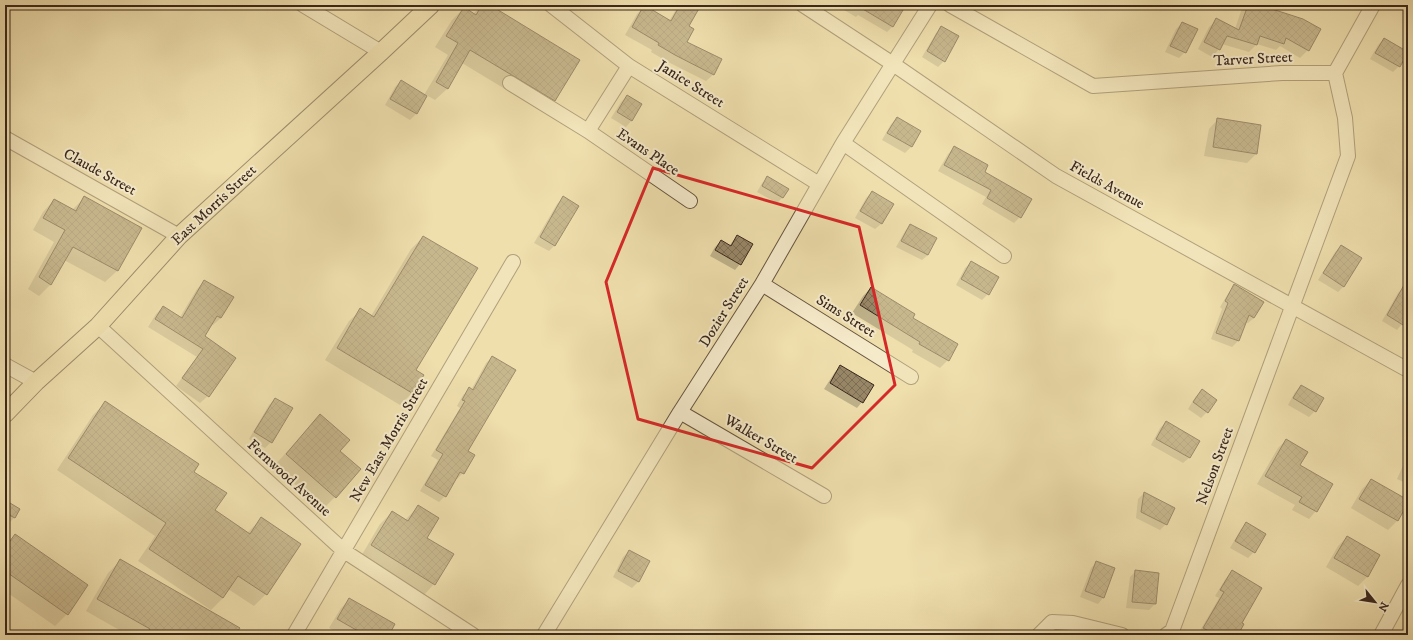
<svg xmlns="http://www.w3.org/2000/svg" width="1413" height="640" font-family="'IM FELL DW Pica',serif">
<defs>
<pattern id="building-cross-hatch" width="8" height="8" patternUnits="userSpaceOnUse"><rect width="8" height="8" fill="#988767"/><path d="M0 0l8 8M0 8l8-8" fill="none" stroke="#7d6e54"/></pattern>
</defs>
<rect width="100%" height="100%" fill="#efdfad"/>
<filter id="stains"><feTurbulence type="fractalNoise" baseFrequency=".005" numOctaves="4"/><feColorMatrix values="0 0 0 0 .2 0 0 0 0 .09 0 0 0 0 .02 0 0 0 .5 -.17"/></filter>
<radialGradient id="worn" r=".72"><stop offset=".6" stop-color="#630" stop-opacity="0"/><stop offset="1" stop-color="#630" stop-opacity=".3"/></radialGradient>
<path fill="#0003" d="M482 5H488L554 100 543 112 462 63 447 89 435 100 426 95 416 114 410 120 385 105 395 87 401 81 424 95 448 55 435 47 452 20 464 8 473 14Z
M672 5H700L688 26 686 42 714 74 706 81 668 62 651 52 652 50 625 35 637 14 645 6 669 21 677 8Z
M846 5H905L893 26 887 32 858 15 856 17 844 10Z
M1243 5H1269L1268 9 1320 30 1308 50 1300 58 1280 46 1276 50 1257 44 1249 52 1222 44 1219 49 1212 57 1198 49 1209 27 1217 20 1235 29Z
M1182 23 1185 52 1179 58 1165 52 1176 29Z
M942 27 944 61 938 67 922 57 936 33Z
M1384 39 1399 66 1393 72 1370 59 1378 45Z
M627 96 631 121 626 127 611 118 621 102Z
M897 118 920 131 911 147 905 153 882 140 891 124Z
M1218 119 1256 154 1247 163 1204 156 1209 129Z
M954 148 983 173 1020 217 1014 223 982 204 986 197 938 171 948 154Z
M768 178 783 197 777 203 757 192 762 183Z
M872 192 881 224 875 229 855 218 866 198Z
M85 197 141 228 117 271 105 282 64 260 51 284 39 296 28 289 54 242 33 230 43 212 54 200 72 210Z
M563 198 555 245 549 251 534 243 557 204Z
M910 225 928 255 922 260 896 247 905 231Z
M737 236 740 264 735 270 710 256 715 247 721 241 729 246Z
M423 237 415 370 412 393 400 405 325 360 349 321 361 310 371 316 411 249Z
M1341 246 1344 286 1338 292 1318 280 1335 252Z
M971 262 988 294 982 300 956 285 965 268Z
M204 282 221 318 213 325 211 324 204 336 208 396 200 403 176 386 197 357 148 327 156 314 163 307 180 317 197 289Z
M1234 286 1254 318 1248 323 1245 322 1238 341 1232 347 1211 339 1222 309 1220 307 1229 292Z
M1404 287 1408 290V314L1402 324 1397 330 1382 321 1398 293Z
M871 288 912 318 948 360 940 368 912 352 913 350 852 313 863 296Z
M492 357 467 451 463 473 457 479 455 478 445 496 439 502 420 491 438 460 431 456 460 408 457 406 463 395 469 389 471 390 486 363Z
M841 366 862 402 857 408 824 389 835 372Z
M1301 386 1315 411 1309 417 1288 405 1295 392Z
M1202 391 1207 412 1201 418 1188 409 1196 396Z
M275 399 271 442 265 448 249 439 269 405Z
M105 403 193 472 214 511 247 533 261 519 299 544 266 594 254 606 228 589 223 598 211 610 138 561 155 536 57 470 93 415Z
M320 415 339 452 335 497 323 509 274 466Z
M1166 422 1198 441 1189 458 1183 463 1151 445 1160 428Z
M1286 440 1299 465 1316 511 1309 519 1292 510 1295 505 1257 484 1278 448Z
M1408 456V484L1397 479 1406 459Z
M1371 480 1408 501 1397 521 1388 530 1351 508 1362 489Z
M1144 493 1174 509 1166 524 1160 530 1136 518 1138 499Z
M5 501 19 509 14 518 8 524 5 522Z
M418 507 426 538 434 584 423 596 360 558 380 524 392 512 405 520Z
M1247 524 1254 552 1248 558 1230 548 1241 529Z
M15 535 87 586 67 614 55 626 5 591V545Z
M1347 537 1379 556 1367 577 1358 586 1326 567 1338 546Z
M629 551 649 562 638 582 632 588 613 577 623 557Z
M120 561 234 635H128L86 611 108 573Z
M1097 562 1103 598 1098 604 1080 597 1091 568Z
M1136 571 1158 573 1155 604 1149 610 1126 608 1130 577Z
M1232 572 1237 635H1200L1198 634 1219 598 1215 596 1226 578Z
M350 599 388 635H341L329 628 341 608Z"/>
<path fill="url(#building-cross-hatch)" stroke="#3a271c" d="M482 5H490L580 60 555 101 470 50 448 89 436 82 458 43 446 36 464 7 476 15Z
M644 5 671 21 680 5H701L689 26 694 29 687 42 722 59 714 75 675 55 658 45 659 43 632 27Z
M856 5H906L893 27Z
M1248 5H1270L1269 8 1303 19 1321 29 1309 51 1286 38 1284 44 1260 36 1257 45 1227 36 1220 50 1204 42 1216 18 1239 30Z
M1182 22 1198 29 1186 53 1170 46Z
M941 26 959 36 945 62 927 51Z
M1384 38 1408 52 1400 67 1375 53Z
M401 80 427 96 417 114 390 99Z
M627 95 642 104 632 121 617 112Z
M897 117 921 131 912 147 887 133Z
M1217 118 1261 125 1257 154 1213 147Z
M954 146 988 165 985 172 1032 199 1021 218 987 198 991 190 944 165Z
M767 176 789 189 783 198 762 186Z
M872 191 894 204 882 224 860 211Z
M84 196 142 228 118 271 73 247 51 285 39 277 65 230 43 218 54 199 76 211Z
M563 196 579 206 555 246 540 237Z
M910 224 937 238 928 255 901 241Z
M737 235 753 244 741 265 715 250 721 240 731 246Z
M423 236 478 268 416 370 424 375 412 393 337 348 360 308 374 317Z
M1341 245 1362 258 1344 287 1323 273Z
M971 261 999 277 989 295 961 279Z
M1408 278V316L1403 325 1387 315Z
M204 280 234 297 221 318 217 316 205 336 236 358 209 397 182 378 203 349 155 319 163 306 182 318Z
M1234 284 1264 302 1254 318 1249 315 1239 341 1216 333 1228 303 1225 301Z
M871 287 915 314 913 318 958 344 949 361 919 344 920 342 860 305Z
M492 356 516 370 468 451 475 455 464 474 460 472 446 497 425 485 443 454 436 450 465 401 462 400 469 387 473 390Z
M840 365 874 385 863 403 830 383Z
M1301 385 1324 398 1316 412 1293 398Z
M1202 389 1217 400 1208 413 1193 402Z
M275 398 293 408 272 443 254 432Z
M105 401 199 464 194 472 227 493 215 510 250 534 261 517 301 544 267 595 238 576 223 598 149 549 166 523 68 458Z
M320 414 350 440 340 451 361 469 336 498 286 454Z
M1166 421 1200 441 1190 458 1156 439Z
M1286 439 1308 452 1300 465 1333 484 1317 512 1299 502 1302 497 1265 476Z
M1371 479 1408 500V503L1398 521 1359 499Z
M1144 492 1175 508 1167 525 1141 512Z
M5 500 20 509 15 518 5 513Z
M418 505 439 518 427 538 454 554 435 585 371 545 392 511 408 521Z
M1246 522 1266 534 1255 553 1235 541Z
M15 534 88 585 68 615 5 571V548Z
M1347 536 1380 555 1368 577 1334 558Z
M629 550 650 561 639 582 618 571Z
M120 559 240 628 235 635H146L150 629 97 599Z
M1096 561 1115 568 1104 598 1085 591Z
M1135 570 1159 573 1156 604 1132 602Z
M1232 570 1262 588 1242 623 1244 624 1238 635H1216L1203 628 1224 592 1220 590Z
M349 598 395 624 389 635H365L337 619Z"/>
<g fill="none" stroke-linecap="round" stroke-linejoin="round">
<g stroke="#675540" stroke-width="16">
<path id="minor" d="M303 5 381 52
M551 5 629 66 819 184
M803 5 893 64 1056 176 1408 370
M950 5 1093 86 1282 73H1335L1345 118 1348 156 1172 631 1166 635
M1335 73 1373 5
M510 83 588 131 690 201
M588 131 629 66
M5 138 179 236
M843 143 1004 256
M762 284 911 377
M98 326 344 551 473 635
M5 365 36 382
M680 412 824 496
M294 635 513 262
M544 635 680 412 762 284 843 143 930 5
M1039 635 1052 622 1073 623 1122 635
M1381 635 1408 585"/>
</g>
<g stroke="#3a271c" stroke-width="19">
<path id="major" d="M5 414 36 382 98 326 179 236 381 52 431 5"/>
</g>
<use href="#minor" stroke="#f5eaca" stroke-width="14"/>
<use href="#major" stroke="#efdfad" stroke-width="17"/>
</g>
<path d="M0 0H1413V640H0ZM653 168 859 227 895 385 812 468 638 419 606 282Z" fill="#efdfad" fill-opacity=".55" fill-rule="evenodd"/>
<path fill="none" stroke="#d62828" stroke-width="3" stroke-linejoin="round" d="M653 168 859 227 895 385 812 468 638 419 606 282Z"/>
<g text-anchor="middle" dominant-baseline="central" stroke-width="4" stroke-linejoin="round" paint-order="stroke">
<g font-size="15" fill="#3a271c" stroke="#f5eaca">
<text transform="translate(1253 59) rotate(-3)">Tarver Street</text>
<text transform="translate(691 84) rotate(32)">Janice Street</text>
<text transform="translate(648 152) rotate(34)">Evans Place</text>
<text transform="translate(100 172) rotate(29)">Claude Street</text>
<text transform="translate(1107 185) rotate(29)">Fields Avenue</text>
<text transform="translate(214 205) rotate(-43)">East Morris Street</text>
<text transform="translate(724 312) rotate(-58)">Dozier Street</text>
<text transform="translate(846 316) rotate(32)">Sims Street</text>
<text transform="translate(761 439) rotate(30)">Walker Street</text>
<text transform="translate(389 440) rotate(-60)">New East Morris Street</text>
<text transform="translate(1215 466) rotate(-70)">Nelson Street</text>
<text transform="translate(289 478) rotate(42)">Fernwood Avenue</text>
</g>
</g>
<rect width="1413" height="640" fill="none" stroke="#efdfad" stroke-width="20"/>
<rect x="6" y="6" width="1401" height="628" fill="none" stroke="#3a271c" stroke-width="2"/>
<rect x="10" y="10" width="1393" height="620" fill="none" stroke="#3a271c"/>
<g transform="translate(1375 602) rotate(120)" stroke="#f5eaca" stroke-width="3" paint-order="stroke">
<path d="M0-3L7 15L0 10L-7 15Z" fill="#3a271c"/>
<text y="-6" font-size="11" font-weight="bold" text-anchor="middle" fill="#3a271c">N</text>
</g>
<rect width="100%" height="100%" filter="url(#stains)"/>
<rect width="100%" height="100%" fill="url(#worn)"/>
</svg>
